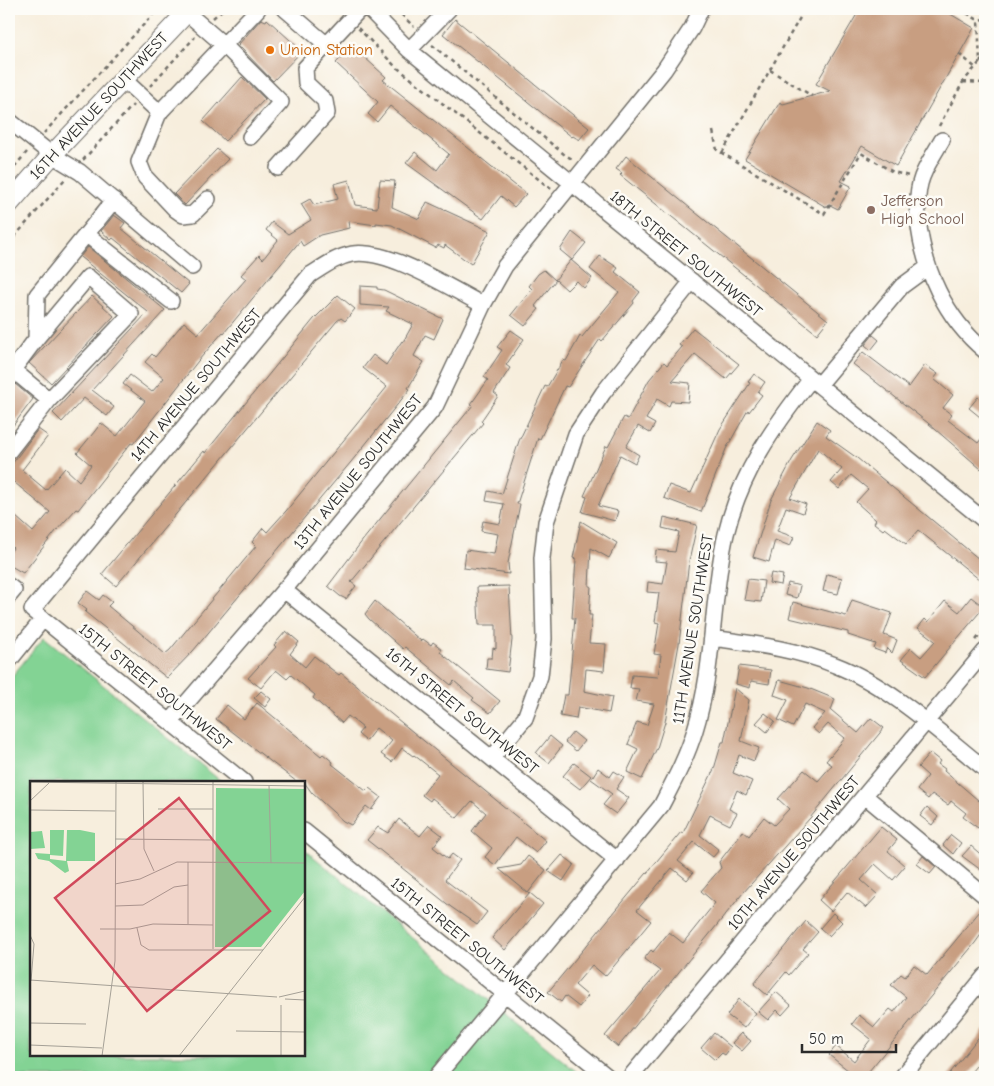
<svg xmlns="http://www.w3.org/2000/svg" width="994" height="1086" font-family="'Comic Neue',sans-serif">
<rect width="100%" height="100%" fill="#fdfcf7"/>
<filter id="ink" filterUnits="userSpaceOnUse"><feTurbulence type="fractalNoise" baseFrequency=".02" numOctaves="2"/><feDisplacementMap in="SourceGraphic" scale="10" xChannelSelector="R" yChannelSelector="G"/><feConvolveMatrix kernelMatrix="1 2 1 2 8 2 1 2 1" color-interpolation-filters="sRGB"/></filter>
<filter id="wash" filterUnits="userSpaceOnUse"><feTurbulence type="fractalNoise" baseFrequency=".0096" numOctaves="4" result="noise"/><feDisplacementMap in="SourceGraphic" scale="20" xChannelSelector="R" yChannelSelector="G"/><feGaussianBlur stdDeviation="1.12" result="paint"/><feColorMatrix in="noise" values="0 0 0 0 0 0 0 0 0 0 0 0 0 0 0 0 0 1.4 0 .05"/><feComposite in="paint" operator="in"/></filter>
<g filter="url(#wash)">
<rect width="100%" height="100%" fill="#f7eedd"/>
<path fill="#83d394" stroke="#577f60" d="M44 637 222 782H31V1055H304V849L583 1077H9V680Z"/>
<g id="blocks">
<path fill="#c89e81" d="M860 9H942L974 28 896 166 862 146 841 181 851 186 838 209 828 204 826 207 745 159 780 102 783 104 830 91 816 84Z
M261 19 266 21 267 19 302 51 273 81 238 45Z
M455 19 589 128 579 140 573 136 572 137 443 34Z
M352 46 386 77 383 80 526 194 514 207 501 196 483 219 406 163 415 152 437 170 449 154 390 106 377 122 368 114 378 102 336 63Z
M242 77 265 99 225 141 203 121Z
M217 149 228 159 185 205 174 194Z
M626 156 828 320 817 334 620 175 622 173 616 169Z
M349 180 355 205 377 208 380 180 395 181 392 207 419 219 427 202 490 231 471 264 445 245 444 248 438 245 436 248 392 225 376 223V225L348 221 349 228 320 235 303 246 300 241 224 333 223 332 198 361 133 444 131 443 78 510 76 509 56 531 23 573 9 565V554L13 548 9 544V524L15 516 33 532 50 512 9 478V468L38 429 48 436 22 470 46 490 65 468 79 481 91 465 77 453 95 431 101 423 117 436 145 401 123 384 130 375 152 392 164 378 145 362 152 354 155 357 184 322 198 334 246 279 241 275 259 255 263 259 278 240 266 230 272 222 288 234 311 220 301 204 310 199 314 205 338 199 334 184Z
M114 215 125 223 121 228 189 284 181 293 113 238 111 240 101 231Z
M572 232 586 243 572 260 560 250Z
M88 247 165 310 92 390 114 407 107 416 84 398 62 422 53 413 148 312 80 257Z
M600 256 618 268 615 272 640 292 633 301 634 303 602 341 600 339 568 387 565 386 540 439 538 438 517 504H520L508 563 509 574 464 568 466 550 494 554 498 534 481 531 483 521 500 524 504 504 486 501 488 491 502 494 519 441 545 386 547 387 563 360 566 361 580 336 582 337 619 292 590 269Z
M571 260 592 278 584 288 576 281 567 290 556 280 535 306 539 309 525 326 511 315 532 289 529 286 538 274 544 270 555 280Z
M360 286 377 287V289L384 290 443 319 434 339 425 335 414 356 424 362 408 388 410 389 351 462 193 651 167 678 85 612 87 610 78 603 87 591 99 600 103 595 112 602 108 606 138 631 165 654 170 650 256 546 252 542 263 528 267 532 286 511 387 387 363 368 373 355 386 365 402 341 403 342 413 324 386 311 389 307 360 305Z
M338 295 355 309 345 321 341 318 337 321 116 586 102 574 204 451 205 453 314 319Z
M92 296 114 316 51 383 29 363Z
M693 328 739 364 726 379 695 354 672 381 690 383 688 402 671 401 669 406 657 399 646 419 655 424 650 433 638 426 626 447 639 455 635 463 620 455 598 506 618 511 615 521 582 512 587 497 584 496 606 446 608 447 624 417 628 419 649 380 664 362 667 365 682 347 679 345Z
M511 330 524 339 506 365 510 368 494 393 498 396 481 421 483 423 351 582 356 586 346 599 340 596 328 586 363 540 473 405 471 404 488 380 484 377 502 350 497 347Z
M873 335 879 340 871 350 865 345Z
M863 352 909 387 925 365 938 374 934 379 953 395 943 408 952 415 948 420 978 443 985 434V463L981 469 928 423 853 364Z
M754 374 765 382 758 392 762 395 749 412 748 410 726 449 701 512 664 498 669 485 691 493 720 429 750 383 748 382Z
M15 384 33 399 9 431V392Z
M978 397 985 403V421L969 408Z
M817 421 830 430 826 436 857 458 985 564V584L918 530 906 544 885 528 883 530 874 523 876 520 856 502 868 489 851 475 839 489 831 482 842 469 818 449 790 498 806 504 803 513 786 507 777 531 794 537 790 546 775 540 769 562 753 557 771 500 792 460Z
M664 517 697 525 689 561 679 644 665 722 657 748 642 779 627 772 638 749 628 744 637 722 647 725 654 704 636 701 639 689 630 688 632 675 658 677 661 655 654 654 659 623 655 622 659 593 647 592 648 582 663 584 667 562 655 561 656 550 675 552 679 532 662 528Z
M581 521 617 543 609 558 591 548 589 586H591L589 615H592L589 643 606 644 604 671 586 669 584 691 612 697 609 713 578 707 576 719 560 716 564 695H568L571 665 575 618H572L576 559 573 558Z
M771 573 783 575 781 585 769 583Z
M827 574 842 578 838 594 823 591Z
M748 579 764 581 761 602 744 600Z
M788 583 800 586 797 598 785 595Z
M509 586 512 640 508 672 486 669 487 658H492L493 648 496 649V625H479L477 587Z
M971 597 984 607 925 677 901 660 911 648 921 657 935 641 918 628 925 619 928 622 945 601 959 612Z
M852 600 892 613 884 635 897 640 892 653 887 648 885 653 874 649 876 644 848 635V632L789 618 793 602 846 616Z
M375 601 421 641 423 639 431 645 433 642 442 649 440 652 500 701 490 713 472 700 474 698 454 681 451 685 405 647 403 649 369 619 365 614Z
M286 631 299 642 290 654 305 667 314 656 339 675 341 673 546 841 536 853 516 837 495 865 485 857 492 848 472 831 486 813 472 801 457 818 432 798 430 801 422 795 438 774 414 755 413 756 402 748 392 762 381 754 392 741 376 728 366 741 358 734 363 728 348 716 342 723 313 698 315 695 291 675 287 679 276 670 261 688 248 678 276 647 274 645Z
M739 666 771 670 769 684 751 681 750 688 736 684Z
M779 680 808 688 835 699 831 710 858 733 871 718 884 728 810 818 743 893 618 1047 605 1036 660 971 644 959 651 950 653 952 669 932 683 943 715 903 701 891 721 868 719 862 743 831 749 836 764 817 774 825 789 809 778 799 804 770 818 781 832 765 826 761 845 738 828 724 819 734 812 728 825 713 805 704 793 727 778 720 788 700 774 695Z
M735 688 749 700 741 741 759 748 754 761 739 755 733 773 752 781 746 795 737 790 729 809 737 813 730 825 710 815 700 835 719 850 713 857 694 842 678 861 693 873 687 880 672 868 637 910 651 921 614 966 605 976 592 965 575 985 588 996 579 1007 565 996 561 1002 548 992 681 832 683 833 714 769 722 742H724Z
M261 691 271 699 265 707 254 698Z
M257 703 321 756 323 754 333 762 332 764 366 791 369 788 381 797 371 810 366 806 351 825 343 821 312 793 304 782H297L216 719 227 705 244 719Z
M765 713 775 721 767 732 756 723Z
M573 732 584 741 576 751 565 742Z
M550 736 562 746 549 763 536 753Z
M930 753 940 761 938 764 945 769 944 771 985 806V818L978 828 963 817 966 813 951 801 948 805 932 794 928 799 917 790 928 776 918 767Z
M574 763 591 776 580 789 563 776Z
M598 768 610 777 614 771 624 777 616 789 629 798 616 814 603 805 612 794 591 779Z
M927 807 938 817 932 825 920 816Z
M399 819 420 836 429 825 442 835 433 847 448 859 452 854 460 860 445 880 487 912 477 925 451 907 367 840 378 827 388 833Z
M881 827 897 840 888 851 905 866 893 880 875 864 861 880 878 895 866 908 847 892 831 911 819 900Z
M951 835 961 843 953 854 943 845Z
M971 846 985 858V873L962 856Z
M562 855 574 864 563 881 548 871Z
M528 856 546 870 528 893 499 869 521 865Z
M923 856 936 867 930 874 917 864Z
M530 893 543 904 505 950 492 938Z
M985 905V929L975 943 864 1077H844L849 1071 829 1055 836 1046 854 1061 871 1039 852 1024 859 1015 874 1027 890 1009 894 1012 906 997 891 985 901 974 905 977 914 965 927 975Z
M833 913 842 922 829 936 820 928Z
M806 921 818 932 803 949 808 953 789 975 786 972 767 995 754 984Z
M776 992 791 1005 782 1015 777 1010 768 1020 758 1012Z
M739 999 756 1013 744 1028 727 1015Z
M985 1029V1055L967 1077H947Z
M714 1033 731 1047 725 1055 722 1053 715 1060 701 1048Z
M741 1033 751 1041 742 1051 732 1043Z"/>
</g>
</g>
<g filter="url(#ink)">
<use href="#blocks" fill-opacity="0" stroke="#726f69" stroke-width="1"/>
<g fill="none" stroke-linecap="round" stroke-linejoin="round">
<g stroke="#726f69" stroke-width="18">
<path id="minor" d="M285 9 327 45
M369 9 409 50 985 521
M186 12 224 45 281 102 250 137
M409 50 449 9
M123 79 160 113
M9 124 11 122 52 155 80 172 192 267
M942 140C935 152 927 164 922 177 917 190 917 204 918 218 923 269 945 318 985 351
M278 168 327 113 325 101 306 83 305 68 360 9
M208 199 193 214 183 215 176 210 145 177 139 162 159 113 258 9
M86 234 171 301
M36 339 37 295 114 200
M13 370 49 400
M9 375 36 339 88 277 131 314 49 400 9 451
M819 385 902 286 928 267
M9 586 14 590 9 596
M284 590 617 860
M43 619 244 782
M712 638C754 644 796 649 835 665 890 686 940 733 985 769
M9 661 43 619 32 610 310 275C323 267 336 257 352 254 388 248 450 288 483 305
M170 722 284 590 435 407 483 305 505 266 664 70 692 28 701 9
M492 758 525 718 540 676 544 639 542 558 546 522 576 434 603 393 692 281
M865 796 985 896
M304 831 608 1077
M436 1077 661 806C674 781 687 757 695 730 715 666 711 598 726 534 740 474 774 426 811 379
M630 1077 985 651
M902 1077 985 976"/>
</g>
<g stroke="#726f69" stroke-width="21">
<path id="major" d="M9 204 52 155 190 9"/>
</g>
<path stroke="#726f69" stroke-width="2.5" stroke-dasharray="4 4" stroke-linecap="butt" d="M396 9 414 27
M960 9 978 20 985 19
M213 18 223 9
M358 28 395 66 551 189
M432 45 565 155 574 160
M959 54 976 68
M980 62 985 57
M770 70 812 96
M963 82 985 83
M150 86 195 37
M939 126 963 82 980 62 978 20
M713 131 717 150 824 214 861 153 893 172 909 176
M44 133 158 9
M722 153 805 9
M83 160 133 105
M9 173 27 152
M9 243 65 179
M976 640 985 629"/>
<use href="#minor" stroke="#fff" stroke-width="15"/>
<use href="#major" stroke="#fff" stroke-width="19"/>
</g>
</g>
<circle fill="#e8710a" stroke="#fdfcf7" stroke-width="2" cx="270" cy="50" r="5"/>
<circle fill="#8d6e63" stroke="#fdfcf7" stroke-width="2" cx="871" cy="210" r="5"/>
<g text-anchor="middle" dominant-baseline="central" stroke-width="5" stroke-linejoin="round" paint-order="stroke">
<g font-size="16" fill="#c56008" stroke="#fdfcf7" text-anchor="start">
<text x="280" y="50">Union Station</text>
</g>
<g font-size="16" fill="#2b2b2b" stroke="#fdfcf7">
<text transform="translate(99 106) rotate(-47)">16TH AVENUE SOUTHWEST</text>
<text transform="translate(686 254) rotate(39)">18TH STREET SOUTHWEST</text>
<text transform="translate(196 385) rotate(-50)">14TH AVENUE SOUTHWEST</text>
<text transform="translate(358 472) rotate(-51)">13TH AVENUE SOUTHWEST</text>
<text transform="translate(693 629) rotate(-81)">11TH AVENUE SOUTHWEST</text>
<text transform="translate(155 687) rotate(39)">15TH STREET SOUTHWEST</text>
<text transform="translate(462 711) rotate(39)">16TH STREET SOUTHWEST</text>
<text transform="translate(794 853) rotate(-50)">10TH AVENUE SOUTHWEST</text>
<text transform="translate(467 941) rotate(39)">15TH STREET SOUTHWEST</text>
</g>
<g font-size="16" fill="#785e54" stroke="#fdfcf7" text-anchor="start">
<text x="881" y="201">Jefferson<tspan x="881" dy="18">High School</tspan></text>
</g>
</g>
<g transform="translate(30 781)">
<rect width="275" height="275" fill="#f7eedd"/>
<path d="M186 7 275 8V110L231 166H185ZM20 49H34L33 75 20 74V78L36 80 37 49H50L65 52V80H37L39 90 35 92 19 80 8 78 5 72 20 73ZM12 50 15 67 0 68V51Z" fill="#83d394"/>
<path fill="none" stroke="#a5a096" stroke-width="1" d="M183 0V168M0 1 275 5M113 1 114 68 124 90M239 4 241 82M0 20 19 2M128 28H183M0 29 85 30M85 58 183 59M85 103 110 98 147 81 275 82M85 125 113 124 144 106 158 104M158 143V81M107 147 111 164 119 169H233M70 148H100L123 143 183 144M0 154 4 163 1 200M0 199 247 216M249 216 275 210M255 218 275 219M251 224V275M0 242 56 243M206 250 275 251M0 264 72 267M72 275 85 180 86 0M149 275 275 116"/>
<path fill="#d1495b" fill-opacity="0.15" stroke="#d1495b" stroke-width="2.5" d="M149 17 240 130 117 230 25 117Z"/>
<rect width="275" height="275" fill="none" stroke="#2b2b2b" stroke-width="2.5"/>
</g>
<rect width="994" height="1086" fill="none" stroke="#fdfcf7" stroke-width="30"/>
<path d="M802 1044v8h94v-8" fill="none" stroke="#2b2b2b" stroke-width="2.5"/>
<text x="809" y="1044" font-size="15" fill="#2b2b2b" stroke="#fdfcf7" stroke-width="4" paint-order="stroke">50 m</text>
</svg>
